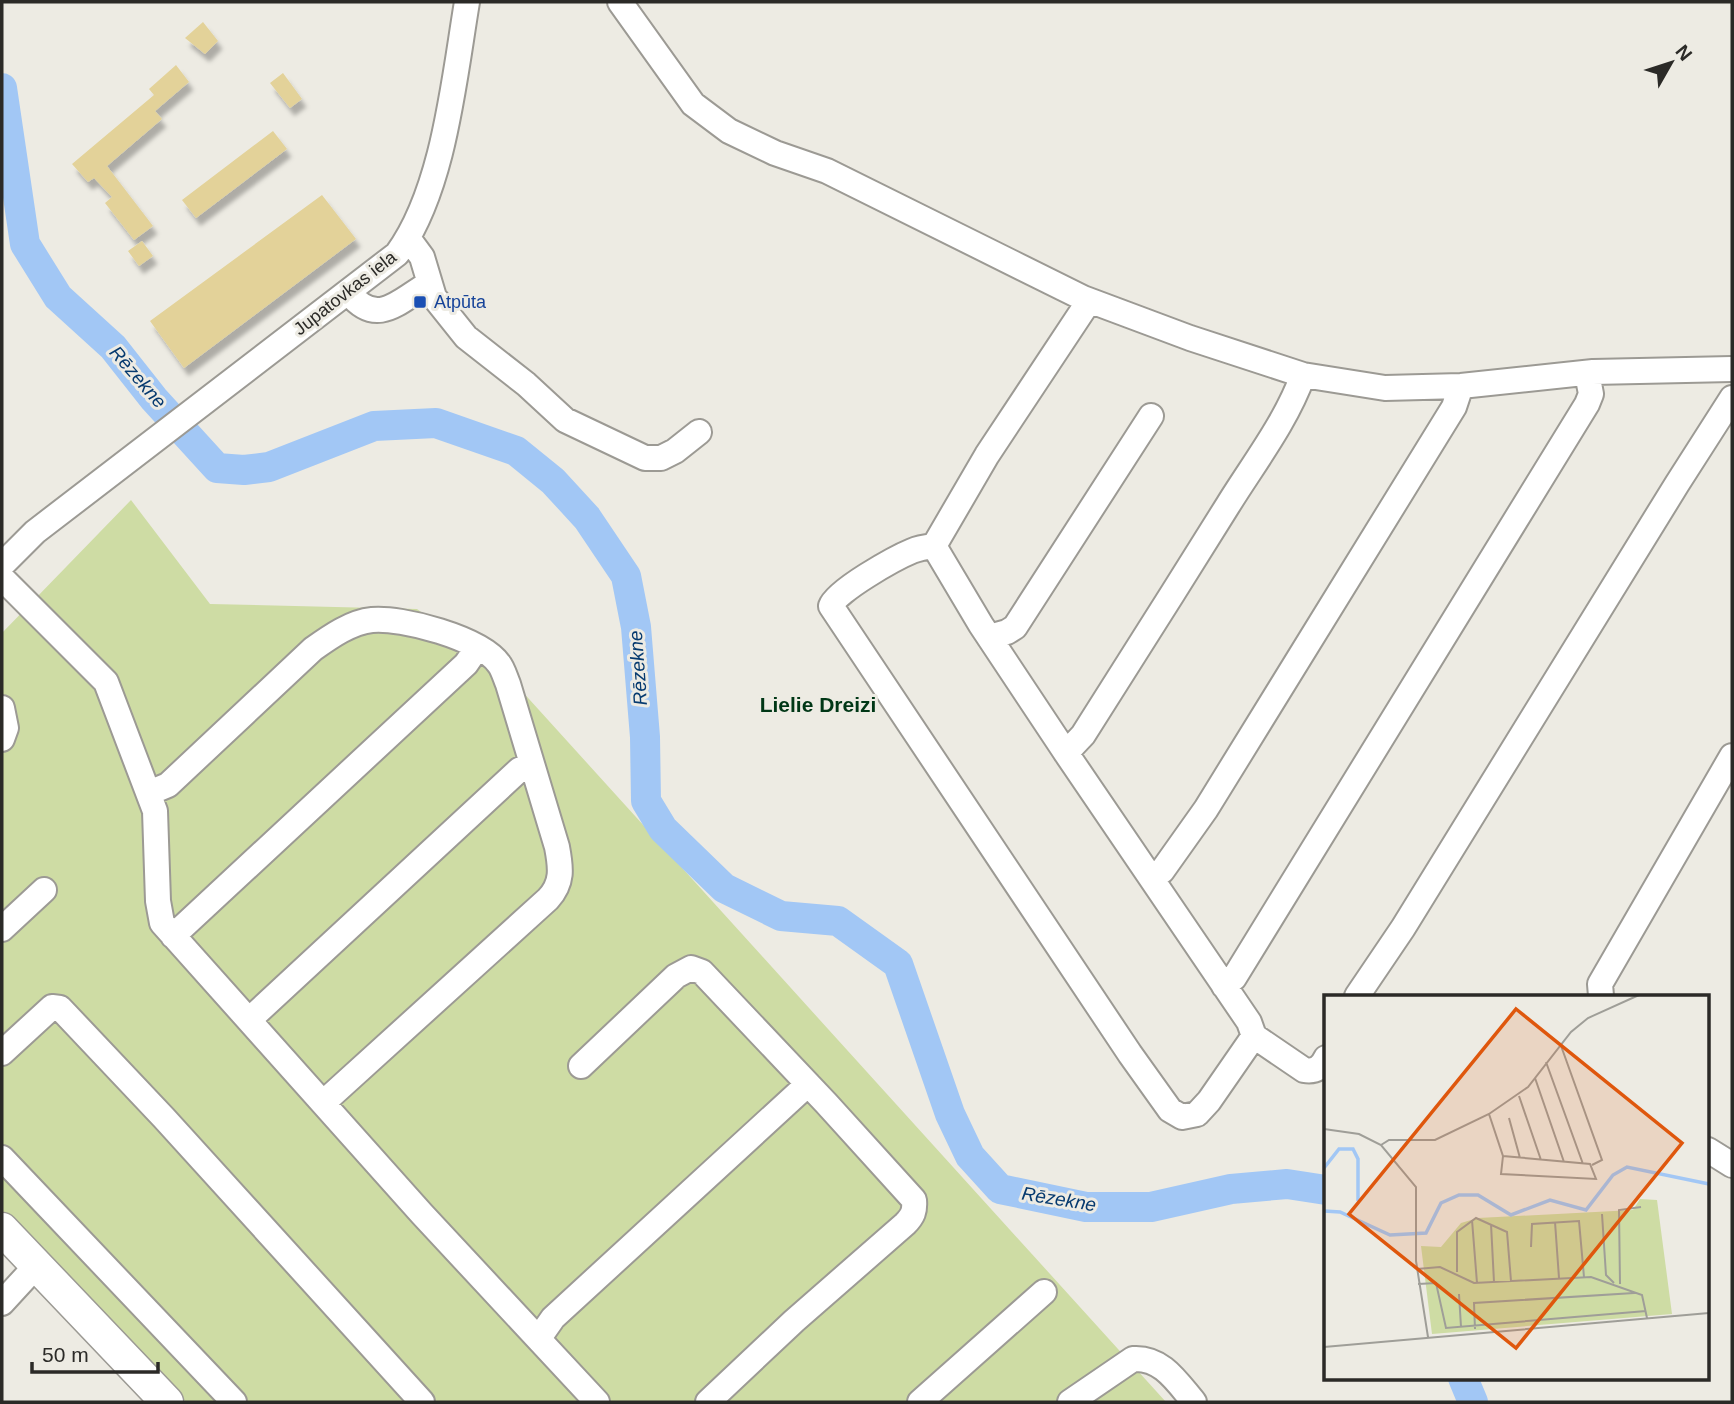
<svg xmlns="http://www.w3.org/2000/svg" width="1734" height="1404" font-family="Arial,sans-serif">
<defs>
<filter id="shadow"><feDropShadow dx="4.5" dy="8" stdDeviation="2" flood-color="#0004"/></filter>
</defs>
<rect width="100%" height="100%" fill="#edebe3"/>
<path fill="#cedca4" d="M131 500 210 604 417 609 510 678 1166 1402H186L2 1210V633Z"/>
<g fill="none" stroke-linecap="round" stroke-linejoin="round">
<path stroke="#a2c7f5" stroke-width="30" d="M2 88 25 244 58 297 113 347 154 399 217 468 244 470 269 467 374 426 436 423 516 451 553 481 587 518 626 576 636 627 645 737 646 801 663 829 724 888 781 916 838 921 898 964 950 1114 970 1156 1000 1189 1086 1207H1151L1231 1189 1287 1184 1326 1190
M1463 1378 1473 1402"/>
</g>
<path fill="#e3d299" filter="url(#shadow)" d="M203 22 218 41 205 54 185 38Z
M176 65 189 82 155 111 162 119 107 166 153 226 134 240 105 203 112 197 94 178 88 182 72 164 154 95 149 89Z
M283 73 302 99 290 108 270 83Z
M273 131 287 149 196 218 182 200Z
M322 195 356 239 184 368 150 321Z
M142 241 153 256 139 266 128 251Z"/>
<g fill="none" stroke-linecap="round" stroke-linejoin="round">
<g stroke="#9c9a94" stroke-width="28">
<path id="minor" d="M620 2 693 104 729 131 775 153 827 171 1083 298 1190 338 1303 375 1385 388 1461 386 1593 372 1732 369
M408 238 422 257 434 297 466 337 526 384 565 420 645 458H661L675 451 699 432
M349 293C377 328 399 301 428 284
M934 546C926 547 919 548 912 551 895 558 836 591 831 606L1130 1054 1170 1110 1182 1117 1197 1114 1209 1101 1254 1036 1249 1022 1066 753 981 625 934 546 987 455 1089 301
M2 565 35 532 397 254C444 190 454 79 467 2
M2 578 106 682 155 811 158 901 162 923 422 1214 597 1402
M989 637 1007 632 1015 627 1151 416
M2 708 6 728 2 739
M1066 753 1083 735C1132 658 1180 582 1228 505 1254 463 1286 422 1303 375
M149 793 168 785 313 649C330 637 351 622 372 620 401 617 481 638 499 664 503 669 505 677 508 684L557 847C561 868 563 883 548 899L323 1103
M1152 879 1162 871 1206 809 1454 407 1461 386
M2 929 44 890
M173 936 466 664 477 648
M1224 986 1234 978 1587 404 1591 394 1587 373
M1357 996 1403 928 1677 484 1732 398
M1601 996 1600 984 1732 756
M249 1020 519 770 532 764
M1254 1036 1304 1070C1315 1072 1321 1068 1326 1058
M2 1053 52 1007 60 1008 164 1118 422 1402
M581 1066 676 976 691 968 702 972 826 1103 914 1200C915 1211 913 1216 905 1224L794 1321 708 1402
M1708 1150 1732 1165
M2 1158 234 1402
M2 1303 36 1266
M539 1338 553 1318 808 1084
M920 1402 1044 1292
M1070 1402 1133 1359C1162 1357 1177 1382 1194 1402"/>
</g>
<g stroke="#9c9a94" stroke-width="35">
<path id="major" d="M2 1229 167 1402"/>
</g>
<use href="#minor" stroke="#fff" stroke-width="24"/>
<use href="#major" stroke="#fff" stroke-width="32"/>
</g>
<rect fill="#1a4fb4" stroke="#edebe3" stroke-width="2.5" x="413" y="295" width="14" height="14" rx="3.5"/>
<g text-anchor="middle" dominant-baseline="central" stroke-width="6" stroke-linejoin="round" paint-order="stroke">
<g font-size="18" fill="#2b2a27" stroke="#edebe3">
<text transform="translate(345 293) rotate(-38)">Jupatovkas iela</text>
</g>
<g font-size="18" fill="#164399" stroke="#edebe3" text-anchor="start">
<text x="434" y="302">Atpūta</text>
</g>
<g font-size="19" font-style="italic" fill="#063a6f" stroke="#edebe3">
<text transform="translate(138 377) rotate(49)">Rēzekne</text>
<text transform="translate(638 668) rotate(-94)">Rēzekne</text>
<text transform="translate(1059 1199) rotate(9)">Rēzekne</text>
</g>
<g font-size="21" font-weight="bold" fill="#003716" stroke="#edebe3">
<text x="818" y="704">Lielie Dreizi</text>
</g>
</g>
<g transform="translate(1324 995)">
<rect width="385" height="385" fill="#edebe3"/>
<path d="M316 204 333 205 348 319 108 339 97 251 117 252 137 228 154 223 309 215Z" fill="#cedca4"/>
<path fill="none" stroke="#a2c7f5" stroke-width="3.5" d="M0 173 15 154H29L34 164V206M0 216 16 217 66 240 102 238 117 208 135 200H154L187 220 226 205 262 215 289 180 303 172 385 189"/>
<path fill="none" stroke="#9f9e98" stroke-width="2" d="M236 48 278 165 268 170M222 67 259 169M211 83 240 167M195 101 217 165M165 119 179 161 266 169 272 184 177 179 179 161M185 123 196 163M0 134 35 139 57 150 92 192V266L104 342M57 150 65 145H111L165 119 204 92 247 37 264 23 315 0M278 219 282 280 290 288M148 225 153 288M231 227 235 283M167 229 170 287M207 252 208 229 255 226 260 282M93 274 116 272 150 288 267 282 318 300 323 323M133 277V237L152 223 183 237 187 286M94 289 112 288 122 333 322 316M296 289 295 215 317 212M135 299 137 332M151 334 150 308 310 298M0 352 385 318"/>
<path fill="#df570d" fill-opacity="0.15" stroke="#df570d" stroke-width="3.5" d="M192 14 358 148 192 353 25 219Z"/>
<rect width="385" height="385" fill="none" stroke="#2b2a27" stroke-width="3.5"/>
</g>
<rect width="1734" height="1404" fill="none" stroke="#2b2a27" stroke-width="7"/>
<g transform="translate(1671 63) rotate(51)" stroke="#edebe3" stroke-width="5" paint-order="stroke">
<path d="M0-5L12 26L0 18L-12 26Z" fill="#2b2a27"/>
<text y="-10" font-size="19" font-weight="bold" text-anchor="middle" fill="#2b2a27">N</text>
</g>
<path d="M32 1362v10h126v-10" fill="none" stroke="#2b2a27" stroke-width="3.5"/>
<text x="42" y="1362" font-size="21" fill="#2b2a27" stroke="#edebe3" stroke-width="5" paint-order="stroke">50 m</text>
</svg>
